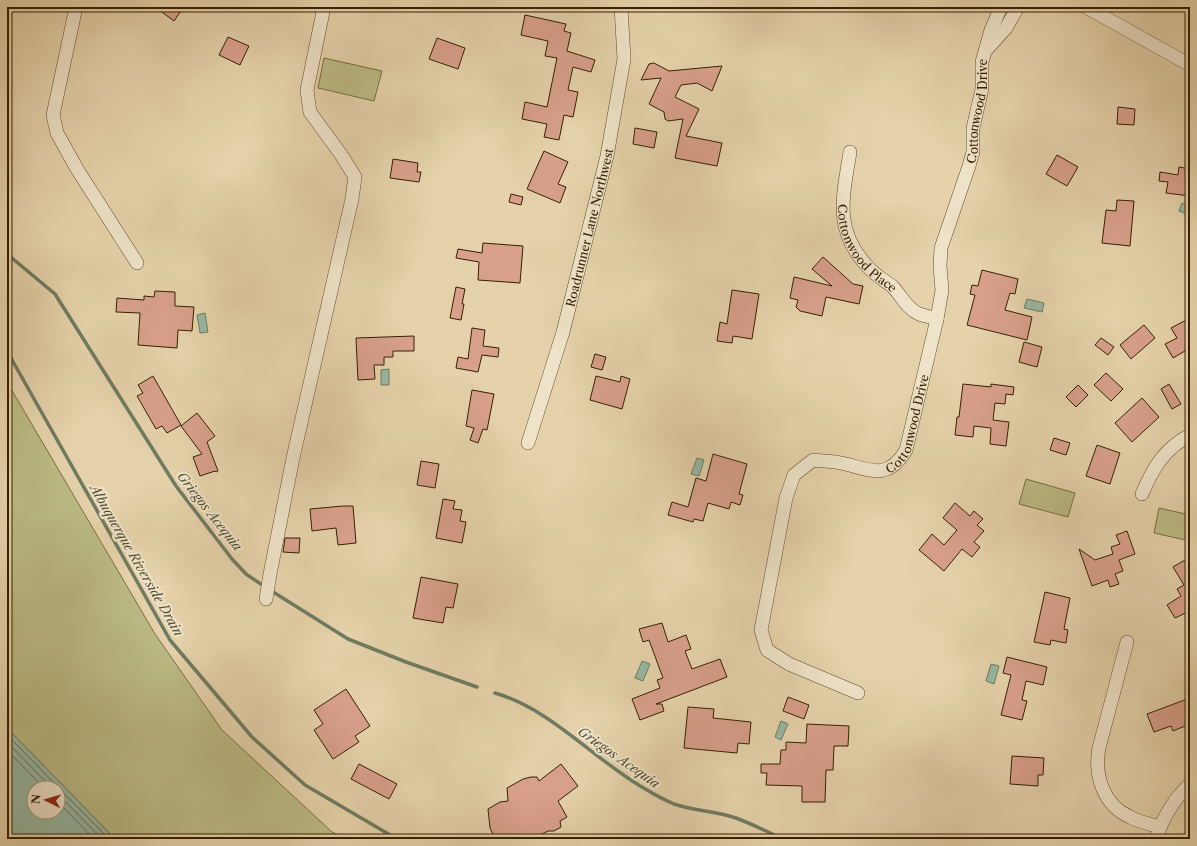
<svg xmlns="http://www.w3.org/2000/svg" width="1197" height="846" font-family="'Libre Caslon Text',serif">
<rect width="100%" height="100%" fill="#e5d2aa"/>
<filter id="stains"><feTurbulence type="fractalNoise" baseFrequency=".005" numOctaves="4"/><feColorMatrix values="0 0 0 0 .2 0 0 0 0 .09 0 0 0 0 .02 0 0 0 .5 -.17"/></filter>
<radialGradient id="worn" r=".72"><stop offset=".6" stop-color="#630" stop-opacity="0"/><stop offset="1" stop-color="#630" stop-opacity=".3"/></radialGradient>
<path fill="#bbba84" stroke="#786d42" d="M324 58 382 71 374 101 318 88Z
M7 382 155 634 222 730 332 832 347 839H115L15 736 7 731Z
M1026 479 1075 493 1068 517 1019 504Z
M1159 508 1190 515V541L1154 533Z"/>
<path fill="#97b8a3" stroke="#707b62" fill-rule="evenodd" d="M1182 203 1190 205V215L1179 211Z
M1027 299 1044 303 1042 312 1024 308Z
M205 313 208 332 200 333 197 315Z
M389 369V385H381V370Z
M697 458 704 460 699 476 691 474Z
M642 661 650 664 643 681 635 678Z
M991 664 999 666 994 684 986 681Z
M781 721 788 724 781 740 775 737Z
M7 731 15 736 115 839H7ZM34 788H58V812H34Z"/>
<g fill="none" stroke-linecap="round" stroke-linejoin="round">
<path stroke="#666c52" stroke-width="1" d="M7 736 12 740 109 839
M7 742 52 788
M7 750 44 788
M58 794 102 839
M58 802 94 839"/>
<path stroke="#707b62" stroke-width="3.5" d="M7 254 55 294 176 486 232 559 246 574 265 587
M7 351 170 640 252 737 305 785 397 839
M270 590 348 639 406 662 477 687
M495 693C553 710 595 761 647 790 655 795 665 800 674 804 694 811 716 811 736 818 752 824 768 832 783 839"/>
</g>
<path fill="#d8a08b" stroke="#362000" d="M155 7H175L181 11 174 21Z
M525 15 566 24 564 31 571 33 567 51 595 60 591 72 573 67 568 90 578 92 573 117 564 115 559 140 544 137 547 124 522 119 525 102 547 107 557 58 545 56 548 41 521 35Z
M228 37 249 46 240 65 219 55Z
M437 38 465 48 458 69 429 59Z
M654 63 669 71 722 66 712 91 697 83 681 85 675 97 699 109 686 136 722 143 717 166 675 158 683 119 668 121 665 119 664 112 649 104 661 78 641 80 649 64Z
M1118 107 1135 109 1134 125 1117 124Z
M635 128 657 132 654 148 633 144Z
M544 151 568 162 558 184 566 187 560 203 527 189Z
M1057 155 1078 167 1067 186 1046 174Z
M393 159 418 163 417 172H421L419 182 390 178Z
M1179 167 1190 169V196L1166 193 1168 182 1159 181 1160 172 1178 175Z
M511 194 523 197 521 205 509 202Z
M1117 200 1134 201 1130 246 1102 243 1106 210 1116 211Z
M483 243 523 246 520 283 478 280 479 262 456 258 458 249 482 253Z
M823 257 853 284 863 286 859 304 826 297 822 316 800 311 796 307 798 300 790 298 794 277 832 286 812 269Z
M982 270 1018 279 1015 294 1010 293 1005 310 1032 317 1027 340 967 325 975 295 970 294 972 285 978 286Z
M456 287 465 289 462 304H464L461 320 450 318Z
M732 290 759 294 752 339 733 336 732 343 717 341 720 322 727 324Z
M155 291 175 292V306L194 307 192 331 178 330 177 348 138 345 140 313 116 312 117 298 144 300V296L154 297Z
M1190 318V348L1173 358 1165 344 1177 338 1171 328Z
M1144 325 1155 338 1131 359 1120 345Z
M472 328 485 330 483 346 499 348 498 357 482 355 478 372 456 368 458 357 468 359Z
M414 336V351H393V357H384V365H374L375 379 358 380 356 338Z
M1101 338 1114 347 1108 355 1095 345Z
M1024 342 1042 347 1037 367 1019 362Z
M595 354 606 357 602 370 591 367Z
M1106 373 1123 389 1111 401 1094 385Z
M153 376 181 425 167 433 162 426 156 429 137 396 143 393 138 385Z
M596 376 620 382 621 376 630 379 622 409 590 400Z
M963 384 991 387V384L1014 387 1013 395 1006 394 1005 404 995 403 993 420 1009 422 1006 446 990 444 991 428 974 426 973 437 955 435 957 417H959Z
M1169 384 1181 404 1172 409 1161 389Z
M1078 385 1088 395 1076 407 1066 397Z
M472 390 494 394 487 430 483 429 478 443 470 440 474 428 466 426Z
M1142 398 1159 417 1132 442 1115 423Z
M197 413 215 436 207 442 218 471 216 472 215 471 200 476 193 457 202 454 181 426Z
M1054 438 1070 443 1066 455 1050 450Z
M1097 445 1120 453 1110 484 1086 476Z
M713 454 747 464 739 494 743 495 740 505 731 502 729 509 708 503 703 521 694 519 693 522 668 515 672 502 688 507 696 478 706 481Z
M421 461 439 464 435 488 417 485Z
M443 499 455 501 453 509 462 510 460 521 466 522 462 543 436 538Z
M955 503 970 516 974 511 983 519 977 525 984 531 974 542 980 547 972 557 962 549 944 571 919 550 932 534 944 545 957 530 943 518Z
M343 506H353L356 543 338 545 336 528 312 531 310 509Z
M1127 531 1135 554 1119 560 1123 571 1115 574 1119 584 1110 587 1108 580 1092 586 1079 549 1095 560 1113 554 1111 547 1120 544 1116 535Z
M285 538H300L299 553 283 552Z
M1190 557V611L1175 618 1167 605 1181 596 1177 589 1184 585 1173 567Z
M421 577 458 584 453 608 446 607 443 623 413 618Z
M1045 592 1070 598 1064 629 1068 630 1066 643 1051 640 1050 645 1034 642Z
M662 623 668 642 686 635 691 649 685 651 692 669 720 659 727 677 656 704H662L664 711 640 720 632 699 660 688 657 680 663 678 649 640 643 642 639 629Z
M1007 657 1047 667 1043 685 1026 681 1022 700 1027 701 1022 720 1001 715 1011 675 1003 673Z
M346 689 370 726 355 736 359 742 333 759 314 730 323 724 314 710Z
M788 697 809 705 804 719 783 711Z
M1190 698V724L1173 731 1171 726 1154 732 1147 714Z
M688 707 714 709 713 718 751 722 749 744 738 743 737 753 684 748Z
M807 724 849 726 848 746H834L833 770H826L825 802H802V786L766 785 767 773H761V764H780L781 750H786V742L806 743Z
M1012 756 1044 758 1043 775H1038V786L1010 784Z
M359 764 397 784 389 799 351 779Z
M561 764 578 786 558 801 567 817 560 821 561 827 554 831H548L533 839H495L490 828 488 809 500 802 508 801 507 788 523 779 531 777H537L539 781Z"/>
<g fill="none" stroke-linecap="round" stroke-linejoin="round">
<g stroke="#624c2a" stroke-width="14">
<g id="minor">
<path d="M76 7 53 115 57 133 77 169 137 263"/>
<path d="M1086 7 1190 65"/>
<path d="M987 49 1006 28 1018 7"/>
<path id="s1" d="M850 152C843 197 833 230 868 267 875 275 884 280 892 286 901 295 907 309 919 314 925 316 931 317 937 319"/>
<path id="s2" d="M528 443 563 332 607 156 624 59 621 7"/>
<path d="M1142 494C1153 468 1164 449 1190 435"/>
<path d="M266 599 270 574 293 458 352 199 355 177 342 156 310 112 307 90 324 7"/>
<path d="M1127 642 1099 748C1094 775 1103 805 1130 817 1139 822 1150 824 1160 827"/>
<path id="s3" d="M858 693 789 664 767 650 761 630 786 498 794 475 813 460C820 461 827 461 835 462 865 466 886 485 906 450L937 319 942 290 940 266 941 248 969 166 973 152V128L982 89V62L991 30 1001 7"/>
<path d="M1156 839C1163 817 1173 800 1190 784"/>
</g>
</g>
<use href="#minor" stroke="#eee2c8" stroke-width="13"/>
</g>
<g text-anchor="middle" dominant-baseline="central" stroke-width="4" stroke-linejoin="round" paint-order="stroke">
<g font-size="12" fill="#362000" stroke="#eee2c8">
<text stroke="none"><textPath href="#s3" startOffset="756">Cottonwood Drive</textPath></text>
<text stroke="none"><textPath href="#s2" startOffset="224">Roadrunner Lane Northwest</textPath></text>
<text stroke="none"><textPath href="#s1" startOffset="105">Cottonwood Place</textPath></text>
<text stroke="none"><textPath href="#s3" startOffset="432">Cottonwood Drive</textPath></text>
</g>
<g font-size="13" font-style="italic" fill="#534e31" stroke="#eee2c8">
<text transform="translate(210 511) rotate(52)">Griegos Acequia</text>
<text transform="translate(137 560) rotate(60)">Albuquerque Riverside Drain</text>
<text transform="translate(619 757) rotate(35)">Griegos Acequia</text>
</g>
</g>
<rect width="1197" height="846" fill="none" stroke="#e5d2aa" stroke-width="24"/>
<rect x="8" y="8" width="1181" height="830" fill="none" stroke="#362000" stroke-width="2"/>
<rect x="12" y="12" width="1173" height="822" fill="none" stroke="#362000"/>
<g transform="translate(46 800) rotate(275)"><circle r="19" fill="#eee2c8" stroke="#a49478"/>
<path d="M0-3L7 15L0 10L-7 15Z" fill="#8f2418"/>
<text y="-6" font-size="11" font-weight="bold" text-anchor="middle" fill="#362000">N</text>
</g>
<rect width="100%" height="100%" filter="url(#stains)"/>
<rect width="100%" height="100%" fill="url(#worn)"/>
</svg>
